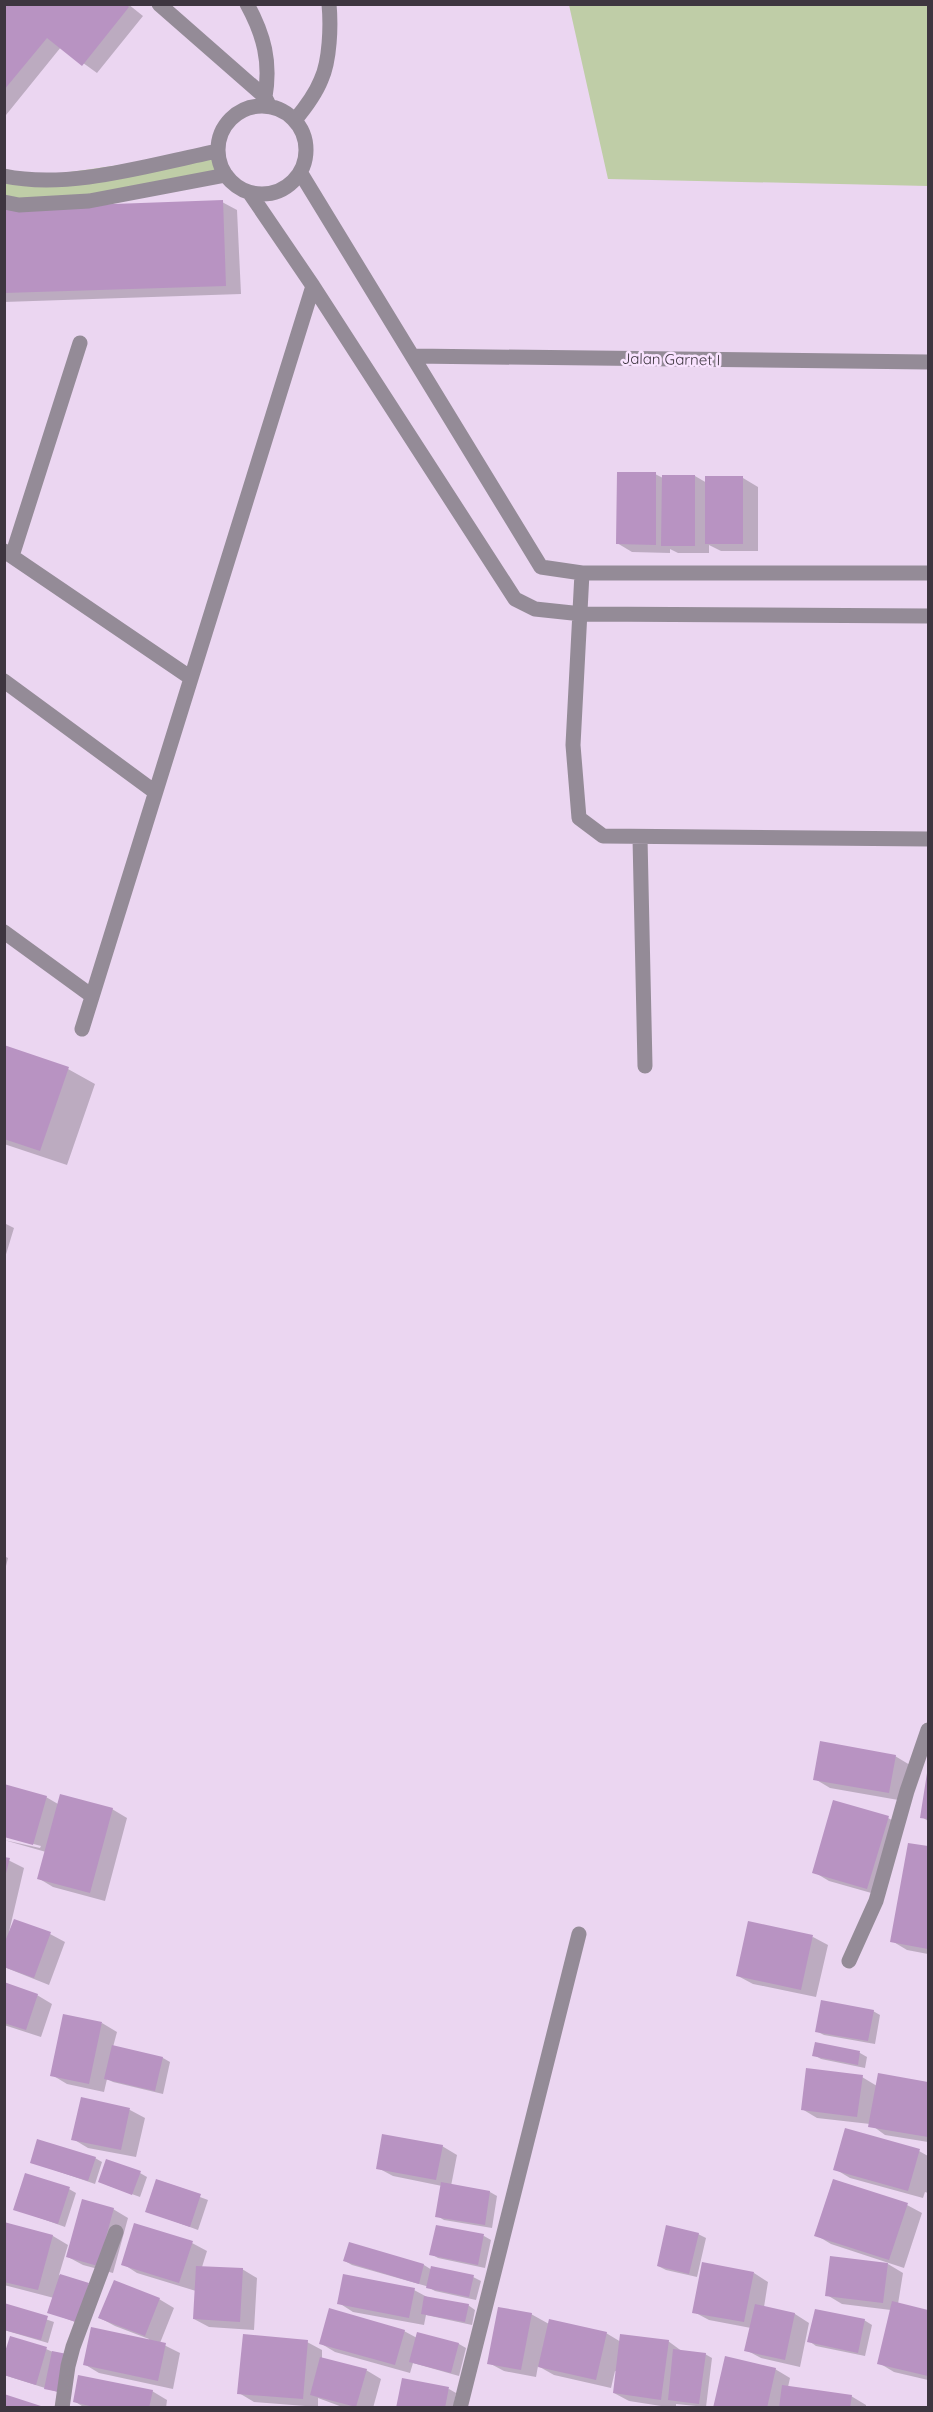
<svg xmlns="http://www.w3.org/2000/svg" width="933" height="2412" font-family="Quicksand,sans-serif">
<rect width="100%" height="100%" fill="#ebd6f1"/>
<path fill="#bfcda7" d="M569 5H928V186L608 179Z
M218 151 226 175 89 201 5 202 4 176 21 179Z"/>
<path fill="#0003" d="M4 4H128L143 16 97 73 61 47 6 115Z
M222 202 237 210 241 294 4 302V209Z
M655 474 663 478 695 476 707 483 743 478 758 487V551H721L709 545V553H678L670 549V553L632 552 617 543Z
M4 1047 68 1069 95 1084 67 1165 4 1144Z
M4 1223 14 1228 4 1261Z
M4 1556 8 1558 4 1574Z
M895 1756 910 1765 904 1801 830 1788 815 1779Z
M928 1775V1821L922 1817Z
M46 1797 58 1804 112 1809 127 1818 105 1901 53 1887 38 1878 46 1852 4 1840 40 1848 41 1846 4 1836Z
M888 1818 903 1826 882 1896 829 1881 814 1872Z
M910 1845 928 1848V1954L907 1950 892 1941Z
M4 1858 24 1868 9 1932 50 1934 65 1942 49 1985 4 1967Z
M813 1937 828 1945 816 1997 753 1984 738 1976Z
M4 1984 37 1995 52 2004 41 2037 4 2025Z
M873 2011 880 2015 875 2044 824 2035 816 2031Z
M102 2023 117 2032 113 2047 163 2058 170 2062 163 2094 113 2082 107 2079 104 2092 67 2084 52 2075Z
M860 2053 867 2057 865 2068 821 2059 814 2055Z
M879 2075 928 2084V2142L885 2135 870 2124 817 2118 802 2109 862 2077 877 2086Z
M82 2099 130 2110 145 2118 136 2157 88 2148 73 2139Z
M442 2146 457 2155 451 2186 490 2192 497 2196 492 2228 444 2220 437 2216 442 2186 393 2176 378 2168Z
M919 2151 928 2156V2193L925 2192 923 2198 850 2178 835 2169Z
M95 2158 102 2162 95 2184 31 2162Z
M140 2173 147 2177 140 2197 107 2185Z
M834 2180 907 2205 922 2213 904 2268 831 2244 816 2235Z
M157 2181 208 2200 198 2230 146 2211Z
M69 2189 76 2193 65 2227 15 2209Z
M113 2209 128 2218 113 2273 83 2265 68 2257Z
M4 2224 53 2236 68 2245 59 2275 88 2285 83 2325 49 2312 54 2298 4 2285Z
M698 2234 706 2238 697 2277 666 2270 658 2266Z
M484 2236 491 2240 485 2268 438 2258 431 2254Z
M192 2243 207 2251 202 2267 242 2269 257 2278 254 2330 209 2327 194 2319 196 2291 137 2273 123 2264Z
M350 2244 424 2265 432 2270 473 2277 481 2281 476 2300 435 2291 426 2286 352 2265 345 2261Z
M888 2264 903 2273 898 2304 928 2311V2380L894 2372 879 2363 891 2310 842 2304 827 2295Z
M754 2273 768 2282 764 2307 795 2314 809 2323 800 2367 761 2358 746 2350 751 2328 709 2320 694 2312Z
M414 2290 429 2298 468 2305 475 2310 472 2325 426 2315 424 2325 353 2312 339 2303Z
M159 2299 174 2308 160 2343 180 2353 173 2389 99 2373 84 2364 148 2341 149 2339 115 2326 100 2318Z
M4 2305 54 2322 48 2343 4 2330Z
M531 2314 549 2324 606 2333 621 2342 668 2341 683 2352 705 2354 712 2358 706 2407 676 2404V2408H674L629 2401 614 2393 617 2372 615 2371 611 2388 554 2375 538 2366 536 2377 504 2371 489 2363Z
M864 2320 872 2325 865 2356 816 2346 809 2341Z
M404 2331 417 2338 418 2334 459 2344 466 2348 459 2376 413 2363 410 2373 335 2352 320 2343Z
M307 2342 322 2350V2359L366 2370 381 2379 373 2408H345L318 2398V2407L254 2402 239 2393Z
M46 2349 53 2352 67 2395 4 2375V2360Z
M775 2369 790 2378 788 2387 851 2396 866 2405V2408H715Z
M449 2389 456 2393 453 2408H398Z
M152 2391 167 2400 166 2408H85L74 2401Z"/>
<path fill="#b893c2" d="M4 4H126L129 7 82 66 47 38 4 90Z
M223 200 226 286 4 293V208Z
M617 472H656V545L616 544Z
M662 475H695V546H661Z
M705 476H743V544H705Z
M4 1045 69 1067 40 1151 4 1139Z
M820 1741 896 1755 889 1793 813 1780Z
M927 1773 928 1774V1819L920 1818Z
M4 1784 47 1796 33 1845 4 1837Z
M60 1794 113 1808 90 1893 37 1879Z
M833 1800 889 1816 867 1889 812 1873Z
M908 1843 928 1846V1949L890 1942Z
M4 1857 10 1858 5 1877H4Z
M14 1919 51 1932 34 1978 4 1967V1944Z
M748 1921 813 1935 801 1990 736 1976Z
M4 1982 38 1994 26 2030 4 2023Z
M821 2000 874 2010 868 2041 815 2032Z
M63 2014 102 2022 89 2084 50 2076Z
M815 2042 860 2051 858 2065 812 2056Z
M112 2045 163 2057 155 2091 104 2079Z
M806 2068 863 2075 857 2117 801 2110Z
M878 2073 928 2082V2137L868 2127Z
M81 2097 130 2108 121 2150 71 2140Z
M845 2128 920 2149 908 2191 833 2170Z
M382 2134 443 2145 436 2180 376 2169Z
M37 2139 96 2157 88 2181 30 2163Z
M106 2159 141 2171 132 2195 98 2182Z
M25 2173 70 2187 58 2224 13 2210Z
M156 2179 201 2194 190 2227 145 2212Z
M833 2179 908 2203 889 2260 814 2236Z
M441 2182 490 2191 485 2225 435 2217Z
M82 2199 114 2208 98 2266 66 2257Z
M4 2222 53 2235 38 2290 4 2282Z
M134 2223 193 2241 179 2283 121 2265Z
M436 2225 484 2234 478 2265 429 2255Z
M666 2225 699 2233 689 2274 657 2266Z
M349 2242 424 2264 419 2284 343 2261Z
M830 2256 888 2263 883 2303 825 2296Z
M702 2262 754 2272 744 2322 692 2313Z
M196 2266 243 2268 240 2322 193 2319Z
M431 2266 474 2275 469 2297 426 2288Z
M60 2274 89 2283 76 2322 47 2313Z
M343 2274 415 2288 409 2318 337 2304Z
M114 2280 160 2298 145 2336 98 2318Z
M424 2296 469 2304 465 2322 421 2314Z
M892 2301 928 2310V2376L877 2364Z
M4 2303 48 2316 41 2340 4 2330Z
M755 2304 795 2313 785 2360 744 2351Z
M498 2307 532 2313 521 2370 487 2364Z
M329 2308 405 2330 395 2365 319 2344Z
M815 2309 865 2319 858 2353 807 2342Z
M549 2319 607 2332 596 2380 538 2367Z
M91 2327 166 2343 158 2381 83 2365Z
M417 2332 459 2343 451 2373 409 2362Z
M243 2334 308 2340 303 2399 237 2394Z
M620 2334 669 2340 661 2400 613 2393Z
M10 2336 47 2347 36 2385 4 2375V2355Z
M673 2349 706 2353 699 2404 668 2400Z
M52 2351 67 2354 59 2392 44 2389Z
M725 2356 776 2368 767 2408H713Z
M320 2357 367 2369 356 2407 310 2395Z
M78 2375 153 2390 149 2408H98L73 2402Z
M402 2378 449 2387 445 2408H396Z
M782 2385 852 2395 850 2408H779Z
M4 2394 44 2407V2408H4Z"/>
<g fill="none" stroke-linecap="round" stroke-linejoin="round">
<path stroke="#948b97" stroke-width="15" d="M159 4 265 97 270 107
M247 4C264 35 271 62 265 97
M218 150a44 44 0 1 1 88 0a44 44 0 1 1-88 0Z
M295 120C305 108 315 95 321 80 330 61 331 25 329 4
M300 172 541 567 582 573H928
M4 176C71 190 152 164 218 151
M249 192 313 286 515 599 535 609 582 614 928 616
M4 202 19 205 89 201 226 175
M413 356 928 362
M4 551 191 678
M12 556 80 343
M582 573 573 745 579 818 603 836 928 839
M4 681 155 792
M640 838 645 1066
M4 932 92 996
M82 1029 313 286
M849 1961 876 1901 907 1791 928 1730
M62 2408 68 2366 73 2347 116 2232
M460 2408 579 1934"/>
</g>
<g text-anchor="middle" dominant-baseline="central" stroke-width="5" stroke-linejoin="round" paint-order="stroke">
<g font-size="15" fill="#3e3640" stroke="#f9e3ff">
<text transform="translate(671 359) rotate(1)">Jalan Garnet I</text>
</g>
</g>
<rect width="933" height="2412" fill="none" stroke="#3e3640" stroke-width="12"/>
</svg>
